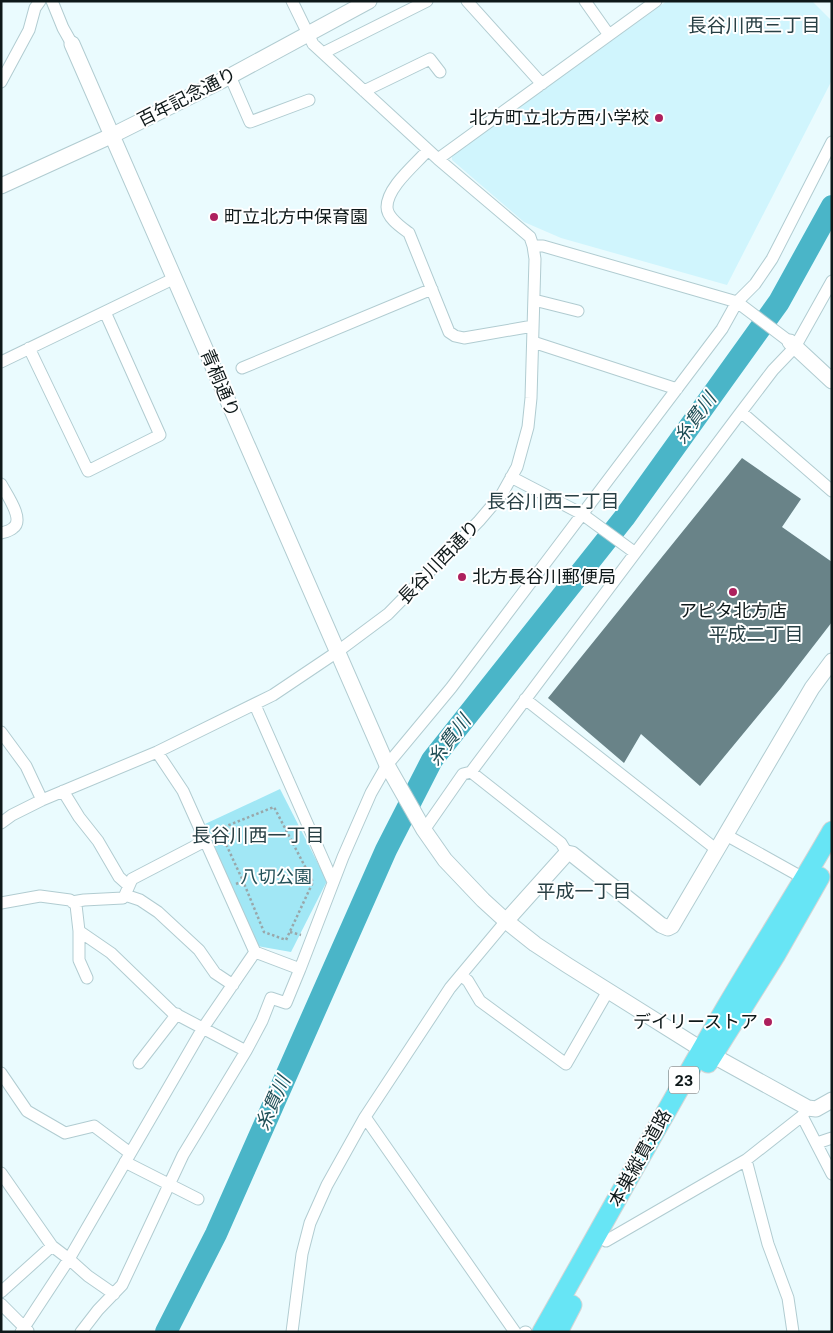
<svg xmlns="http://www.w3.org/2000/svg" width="833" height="1333" font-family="'DM Sans','Noto Sans JP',sans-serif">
<rect width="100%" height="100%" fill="#eafbfe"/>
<path fill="#d0f5fd" d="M667 1H812L832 21V80L727 285 561 238 524 222 452 160V155Z"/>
<path fill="#a1e7f5" d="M280 789 327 881 291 952 257 946 205 824Z"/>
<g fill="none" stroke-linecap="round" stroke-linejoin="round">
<path stroke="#4ab5c8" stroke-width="22" d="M166 1332 216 1234 386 850 432 760 624 518 779 302 832 206"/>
</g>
<path fill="#698388" d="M742 458 801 499 782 527 832 562V622L781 688 700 786 641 734 624 763 548 698Z"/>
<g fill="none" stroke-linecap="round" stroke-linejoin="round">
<g stroke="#b1ccd1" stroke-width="13">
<path id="minor" d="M52 1 63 28 72 44
M292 1 313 44 438 159 530 237 533 246H543L737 302 790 342
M467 1 542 84
M585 1 609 35
M323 53 427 1
M230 76 250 122 309 100
M1 82 29 30 35 8 40 1
M364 91 430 59 440 72
M428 150C416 164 387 187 387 207 387 218 401 227 409 233L449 332 455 336 464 338 533 326
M438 159 656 1
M534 300 578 311
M533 342 677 389
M29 348 88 471 160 435 105 312
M1 362 175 278
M242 368 432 289
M741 412 832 491
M511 477 582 514 634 552
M1 484C7 495 25 520 13 528 10 531 5 532 1 533
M525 699 717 850
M255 705 333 882
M1 732 26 766 42 800
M157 752 183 791 255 952 300 969
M471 772 561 843 567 853
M63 791 79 817 98 841 119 877 129 886
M1 823 12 815 42 800 157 752 273 695 337 652 388 614 479 521 502 494 517 467 528 427 531 398 535 259 533 246
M424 830 463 774 471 772 741 412 773 370 795 347 832 281
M726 835 805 879
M205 841 132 879 125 895 140 900 158 912 199 950 215 973 233 985
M72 902 84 900 123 898 125 895
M1 903 40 896 70 900 76 905 79 931V960L87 978
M79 931 111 953 172 1012 246 1051
M461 975 468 981 480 1001 566 1064 608 991
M139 1063 177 1014
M1 1073 27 1111 65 1133 94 1126 130 1153
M805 1112 802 1116 832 1174
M365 1117 515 1332
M817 1143 832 1138
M746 1160 768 1244 788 1298 793 1332
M125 1162 198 1199
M1 1173 52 1246 69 1259 88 1276 114 1294
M597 1235 606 1241 746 1160 802 1116
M1 1292 52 1246
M1 1304 28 1331
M21 1332 69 1259 203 1028 255 952
M81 1332 98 1310 122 1285 183 1155 246 1051 262 1021 271 998 286 1003 300 969 343 857 371 793 387 765 451 688 722 329 737 302 755 284 772 259 832 142
M292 1332 302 1254 310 1223 327 1185 365 1117 450 988 506 921
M525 1332H526"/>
</g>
<g stroke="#b1ccd1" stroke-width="17">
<path id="tertiary" d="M72 44 387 765 424 830 445 860 483 900 506 921 535 944 567 965 701 1049 808 1108 816 1109 832 1100
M1 186 113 135 221 81 369 1
M790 342 832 381
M506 921 567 853 572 854 661 925 668 928 672 926 812 688 832 661"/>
</g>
<g stroke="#d4d5d6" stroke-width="21">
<path id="primary" d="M708 1063 775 956 820 877
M542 1332C603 1224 663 1116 725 1009 760 949 798 891 832 831
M558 1332 572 1305"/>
</g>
<path stroke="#99a7aa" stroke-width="2.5" stroke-dasharray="2.5 2.5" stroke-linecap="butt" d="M236 884 243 881 219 829 274 807 313 882 286 940 264 932 243 881
M290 932 301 935"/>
<use href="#minor" stroke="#fff" stroke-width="11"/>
<use href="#tertiary" stroke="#fff" stroke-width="15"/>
<use href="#primary" stroke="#67e5f5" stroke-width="19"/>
</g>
<g fill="#ad205d" stroke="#fff" stroke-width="2">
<circle cx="659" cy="118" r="5"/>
<circle cx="214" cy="217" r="5"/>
<circle cx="462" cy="577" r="5"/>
<circle cx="733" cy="592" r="5"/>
<circle cx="768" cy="1022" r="5"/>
</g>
<g text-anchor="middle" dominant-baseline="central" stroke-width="4" stroke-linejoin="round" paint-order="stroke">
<rect fill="#fff" stroke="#565d5e" stroke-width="1" x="669" y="1066.5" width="30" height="27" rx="4"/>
<g font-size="16" font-weight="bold" fill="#0e1819">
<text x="684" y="1080">23</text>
</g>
<g font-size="18" fill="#0e1819" stroke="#fff">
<text transform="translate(187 97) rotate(-27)">百年記念通り</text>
<text transform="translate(220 383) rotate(67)">青桐通り</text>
<text transform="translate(439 562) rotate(-46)">長谷川西通り</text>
<text transform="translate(640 1158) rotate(-61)">本巣縦貫道路</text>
</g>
<g font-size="18" fill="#0e1819" stroke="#fff" text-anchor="end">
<text x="649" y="118">北方町立北方西小学校</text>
<text x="224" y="217" text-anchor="start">町立北方中保育園</text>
<text x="472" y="577" text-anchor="start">北方長谷川郵便局</text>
<text x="733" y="611" text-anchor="middle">アピタ北方店</text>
<text x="758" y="1022">デイリーストア</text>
</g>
<g font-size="18" fill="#225058" stroke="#fff">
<text x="276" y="877">八切公園</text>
</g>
<g font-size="19" fill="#294045" stroke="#fff">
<text x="754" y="25">長谷川西三丁目</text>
<text x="553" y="501">長谷川西二丁目</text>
<text x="756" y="634">平成二丁目</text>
<text x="258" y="835">長谷川西一丁目</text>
<text x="584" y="891">平成一丁目</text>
</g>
<g font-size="19" font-style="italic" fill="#1f4e56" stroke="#fff">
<text transform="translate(695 418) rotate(-54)">糸貫川</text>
<text transform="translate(449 740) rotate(-53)">糸貫川</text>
<text transform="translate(273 1103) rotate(-66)">糸貫川</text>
</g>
</g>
<rect width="833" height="1333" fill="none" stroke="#0e1819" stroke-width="5"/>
</svg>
